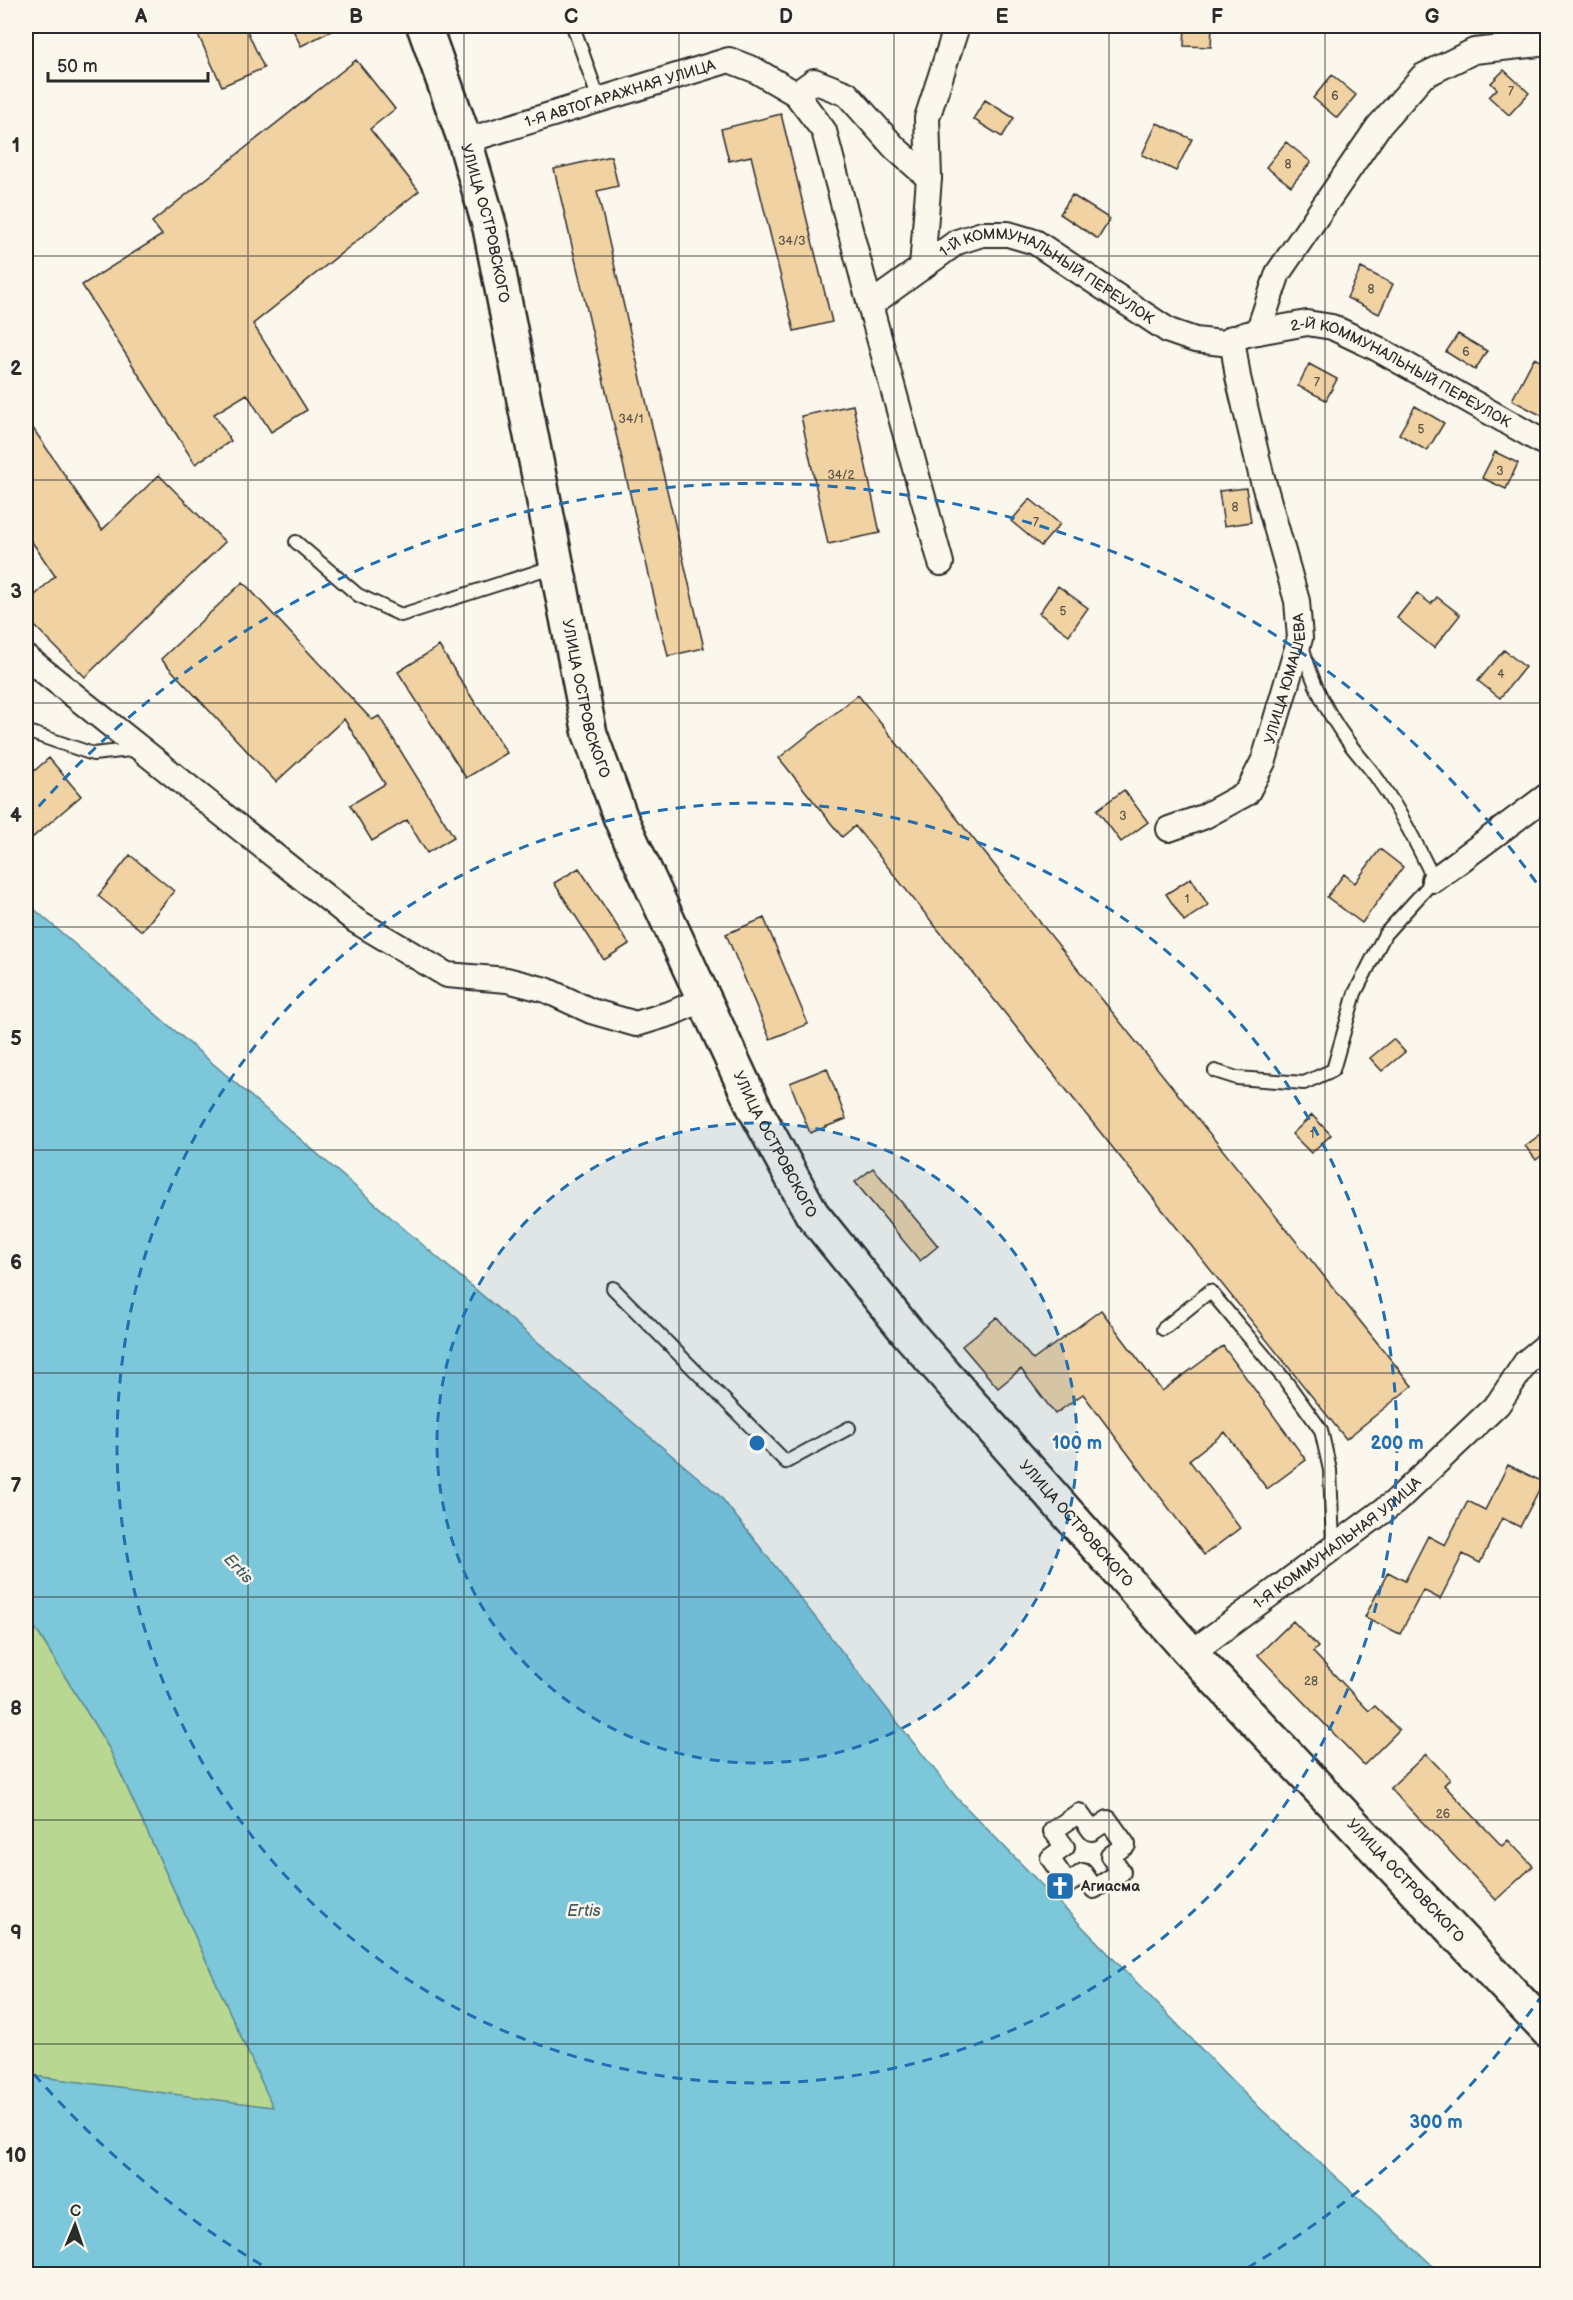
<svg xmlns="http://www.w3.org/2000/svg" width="1573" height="2300" font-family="'Balsamiq Sans',sans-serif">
<rect width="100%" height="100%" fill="#fbf7ec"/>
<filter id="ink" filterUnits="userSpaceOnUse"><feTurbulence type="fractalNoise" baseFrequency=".0167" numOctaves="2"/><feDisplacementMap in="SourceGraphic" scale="12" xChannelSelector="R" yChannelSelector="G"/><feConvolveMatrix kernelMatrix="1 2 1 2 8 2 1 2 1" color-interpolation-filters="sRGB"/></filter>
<g filter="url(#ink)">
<path fill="#b8d790" stroke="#72815e" stroke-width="1.5" d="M26 1613 109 1748 274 2108 26 2075Z"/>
<path fill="#7bc7da" stroke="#5b8994" stroke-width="1.5" d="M26 902 424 1246 720 1496 956 1797 1250 2099 1442 2274H26V2075L273 2107 109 1748 26 1613Z"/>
<path fill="#f0d2a3" stroke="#2b2b2b" stroke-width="1.5" d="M194 26H245L264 68 222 86Z
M291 26H341L301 46Z
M1185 26H1212L1211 47 1184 46Z
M356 60 395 109 370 129 419 191 253 324 307 410 271 432 247 394 214 414 231 441 195 464 82 285 162 235 152 222Z
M1504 70 1529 93 1509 115 1489 97 1497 89 1491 83Z
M1332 75 1356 95 1337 118 1313 98Z
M985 100 1014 118 1002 137 973 119Z
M781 114 832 322 794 331 751 156 729 161 721 129Z
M1157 123 1192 139 1176 171 1142 155Z
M1286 142 1311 162 1291 186 1266 167Z
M611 156 618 186 597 191 704 648 668 656 554 169Z
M1072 195 1110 219 1098 239 1060 214Z
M1361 268 1393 284 1379 314 1347 298Z
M1458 334 1487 351 1475 370 1446 352Z
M1534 358 1548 365V419L1512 400Z
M1309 364 1337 379 1326 400 1298 386Z
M853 405 880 533 828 544 801 416Z
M1415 406 1444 423 1427 451 1399 434Z
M26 418 102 530 159 475 225 542 85 677 26 617V604L55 576 26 533Z
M1495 452 1518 463 1506 489 1482 478Z
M1246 488 1251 522 1224 526 1219 491Z
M1030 499 1060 524 1041 546 1011 521Z
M243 582 372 720 379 716 454 837 427 853 407 820 372 841 350 805 385 784 344 719 276 782 161 659Z
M1058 586 1088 608 1069 635 1039 613Z
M1417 593 1431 604 1437 597 1460 615 1434 648 1397 618Z
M439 646 507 753 466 778 398 672Z
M1504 650 1525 667 1500 698 1478 681Z
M858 695 1412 1386 1346 1439 855 826 842 837 779 758Z
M49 758 81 796 26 843V778Z
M1124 790 1148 822 1121 842 1097 810Z
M1380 849 1403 867 1362 923 1327 897 1344 874 1355 883Z
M130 855 174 891 142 931 98 896Z
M579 868 629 944 604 960 554 883Z
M1191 878 1208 905 1184 921 1166 894Z
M764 918 808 1024 770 1039 726 934Z
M1393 1039 1405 1052 1382 1071 1370 1058Z
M827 1068 846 1119 810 1133 790 1083Z
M1312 1115 1331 1135 1311 1153 1292 1134Z
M1548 1129V1150L1536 1160 1525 1146Z
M873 1168 938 1246 920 1261 855 1182Z
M1101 1310 1162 1391 1223 1346 1306 1460 1267 1489 1225 1432 1189 1460 1240 1528 1204 1555 1083 1394 1055 1414 1021 1369 998 1388 962 1346 997 1317 1033 1360Z
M1508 1465 1543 1482 1520 1527 1502 1518 1480 1563 1463 1554 1440 1599 1423 1590 1400 1634 1365 1617 1388 1572 1405 1581 1428 1536 1445 1545 1468 1501 1485 1510Z
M1293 1621 1318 1647 1313 1652 1369 1711 1375 1706 1399 1730 1364 1765 1258 1655Z
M1426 1754 1450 1779 1444 1785 1502 1846 1508 1840 1533 1866 1496 1900 1390 1788Z"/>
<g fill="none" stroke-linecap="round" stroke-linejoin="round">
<g stroke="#2b2b2b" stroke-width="16">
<path id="service" d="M573 26 599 100
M296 542 358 595 401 615 555 566
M26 731 93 754 140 749
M1215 1071 1237 1078 1304 1083 1333 1070 1355 993 1385 934 1434 880C1418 846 1402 814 1381 784 1371 768 1357 755 1347 740 1326 712 1311 679 1302 645
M613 1288 786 1462 849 1428
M1163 1329 1210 1291 1285 1380 1321 1430 1330 1470 1333 1545"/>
</g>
<g stroke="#2b2b2b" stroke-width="22">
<path id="pedestrian" d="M1079 1813 1092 1831 1108 1820 1126 1845 1110 1856 1121 1872 1094 1889 1083 1873 1068 1884 1050 1858 1065 1847 1053 1831Z"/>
</g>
<g stroke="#2b2b2b" stroke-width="28">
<g id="minor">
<path d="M796 94 824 131 870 305"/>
<path id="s1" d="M465 141 729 60 755 70 796 94 814 81 847 94 895 148 929 178 927 118 957 26"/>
<path d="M922 267 929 178"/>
<path d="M1258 332 1278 273 1378 127 1423 76 1474 51 1548 43"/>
<path id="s2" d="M941 563 870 305 957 242 982 234H1008L1035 242 1169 331 1195 340 1222 343 1247 334 1307 323 1332 327 1378 349 1548 445"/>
<path d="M26 657 356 921 447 975 507 980 546 990 591 1011 636 1024 672 1013 704 999"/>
<path id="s3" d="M1169 829 1203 817 1247 793 1264 760 1300 638 1297 601 1261 474 1238 377 1232 338"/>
<path d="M1434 880 1548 795"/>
<path id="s4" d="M1191 1653 1395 1502 1498 1404 1526 1362 1548 1344"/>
</g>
</g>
<g stroke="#2b2b2b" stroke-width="38">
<g id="secondary">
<path id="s5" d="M424 26 465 141 490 228 590 734 621 819 704 999 754 1107 812 1214 908 1333 1191 1653 1548 2031"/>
</g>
</g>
<use href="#service" stroke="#fbf7ec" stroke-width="12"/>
<use href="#pedestrian" stroke="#fbf7ec" stroke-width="18"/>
<use href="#minor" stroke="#fbf7ec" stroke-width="24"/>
<use href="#secondary" stroke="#fbf7ec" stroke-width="33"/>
</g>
</g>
<path fill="none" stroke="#2b2b2b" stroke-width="1.5" stroke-opacity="0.55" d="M248 26V2274M464 26V2274M679 26V2274M894 26V2274M1109 26V2274M1325 26V2274M26 256H1548M26 480H1548M26 703H1548M26 927H1548M26 1150H1548M26 1373H1548M26 1597H1548M26 1820H1548M26 2044H1548"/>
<circle cx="757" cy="1443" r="320" fill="#1f6fb2" fill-opacity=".12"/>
<g fill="none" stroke="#1f6fb2" stroke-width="3" stroke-dasharray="10 8">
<circle cx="757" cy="1443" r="320"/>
<circle cx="757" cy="1443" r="640"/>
<path d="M1543 1994A960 960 0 0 1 1237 2274M277 2274A960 960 0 0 1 27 2066M27 820A960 960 0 0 1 1543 892"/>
</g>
<defs>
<g id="church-square" transform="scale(1.5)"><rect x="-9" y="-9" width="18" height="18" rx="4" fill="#1f6fb2" stroke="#fbf7ec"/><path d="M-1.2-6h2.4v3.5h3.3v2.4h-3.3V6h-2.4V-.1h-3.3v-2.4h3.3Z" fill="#fff"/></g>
</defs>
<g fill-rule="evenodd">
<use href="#church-square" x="1060" y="1886"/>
</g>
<g text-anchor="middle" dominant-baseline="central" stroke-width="5" stroke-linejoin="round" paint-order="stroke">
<g font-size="12" fill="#5c5549">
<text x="1511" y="91">7</text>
<text x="1335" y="96">6</text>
<text x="1288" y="164">8</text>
<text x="792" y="241">34/3</text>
<text x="1371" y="289">8</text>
<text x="1466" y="352">6</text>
<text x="1317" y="382">7</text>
<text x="631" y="419">34/1</text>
<text x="1421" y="429">5</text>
<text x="1500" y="471">3</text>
<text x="841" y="475">34/2</text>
<text x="1235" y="507">8</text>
<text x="1036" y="522">7</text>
<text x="1063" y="611">5</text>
<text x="1501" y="674">4</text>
<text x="1123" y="816">3</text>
<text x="1187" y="899">1</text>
<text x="1312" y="1134">1</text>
<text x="1311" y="1681">28</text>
<text x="1443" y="1814">26</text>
</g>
<g font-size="15" fill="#2b2b2b" stroke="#fbf7ec">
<text stroke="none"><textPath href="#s1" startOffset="162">1-Я АВТОГАРАЖНАЯ УЛИЦА</textPath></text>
<text stroke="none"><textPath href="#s5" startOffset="207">УЛИЦА ОСТРОВСКОГО</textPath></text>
<text stroke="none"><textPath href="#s2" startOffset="476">1-Й КОММУНАЛЬНЫЙ ПЕРЕУЛОК</textPath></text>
<text stroke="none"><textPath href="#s2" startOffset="864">2-Й КОММУНАЛЬНЫЙ ПЕРЕУЛОК</textPath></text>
<text stroke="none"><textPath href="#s3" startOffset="208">УЛИЦА ЮМАШЕВА</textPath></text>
<text stroke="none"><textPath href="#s5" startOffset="693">УЛИЦА ОСТРОВСКОГО</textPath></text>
<text stroke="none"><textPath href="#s5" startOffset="1179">УЛИЦА ОСТРОВСКОГО</textPath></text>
<text stroke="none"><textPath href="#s5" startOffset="1665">УЛИЦА ОСТРОВСКОГО</textPath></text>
<text stroke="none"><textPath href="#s4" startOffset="183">1-Я КОММУНАЛЬНАЯ УЛИЦА</textPath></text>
<text stroke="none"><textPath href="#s5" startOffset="2151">УЛИЦА ОСТРОВСКОГО</textPath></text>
</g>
<g font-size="15" font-weight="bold" fill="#2b2b2b" stroke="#fbf7ec" text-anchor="start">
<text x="1081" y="1886">Агиасма</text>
</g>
<g font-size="16" font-style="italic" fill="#435a60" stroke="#fbf7ec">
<text transform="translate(238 1569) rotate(47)">Ertis</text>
<text x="584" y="1911">Ertis</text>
</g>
</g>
<circle cx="757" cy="1443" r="9" fill="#1f6fb2" stroke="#fbf7ec" stroke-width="3"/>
<g font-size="18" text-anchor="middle" font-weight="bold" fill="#1f6fb2" stroke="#fbf7ec" stroke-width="5" stroke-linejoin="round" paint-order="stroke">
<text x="1077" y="1449">100 m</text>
<text x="1397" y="1449">200 m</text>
<text x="1436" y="2128">300 m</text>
</g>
<rect width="1573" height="2300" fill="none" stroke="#fbf7ec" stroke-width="66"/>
<g transform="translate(75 2225) rotate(2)" stroke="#fbf7ec" stroke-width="4.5" paint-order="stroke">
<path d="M0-4.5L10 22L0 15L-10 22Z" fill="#2b2b2b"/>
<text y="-9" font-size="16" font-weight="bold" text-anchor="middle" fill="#2b2b2b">С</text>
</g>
<path d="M48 72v9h160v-9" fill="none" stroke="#2b2b2b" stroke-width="3"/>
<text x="57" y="72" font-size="18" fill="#2b2b2b" stroke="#fbf7ec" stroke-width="4.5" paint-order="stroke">50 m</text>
<rect x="33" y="33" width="1507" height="2234" fill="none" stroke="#2b2b2b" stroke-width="2"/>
<g font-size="20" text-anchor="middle" font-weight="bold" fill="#2b2b2b">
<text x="141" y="23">A</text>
<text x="356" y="23">B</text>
<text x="571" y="23">C</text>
<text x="786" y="23">D</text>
<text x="1002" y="23">E</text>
<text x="1217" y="23">F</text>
<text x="1432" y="23">G</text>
<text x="16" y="152">1</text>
<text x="16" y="375">2</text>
<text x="16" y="598">3</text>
<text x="16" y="822">4</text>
<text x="16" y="1045">5</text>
<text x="16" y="1269">6</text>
<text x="16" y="1492">7</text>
<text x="16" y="1715">8</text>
<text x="16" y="1939">9</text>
<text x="16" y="2162">10</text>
</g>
</svg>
